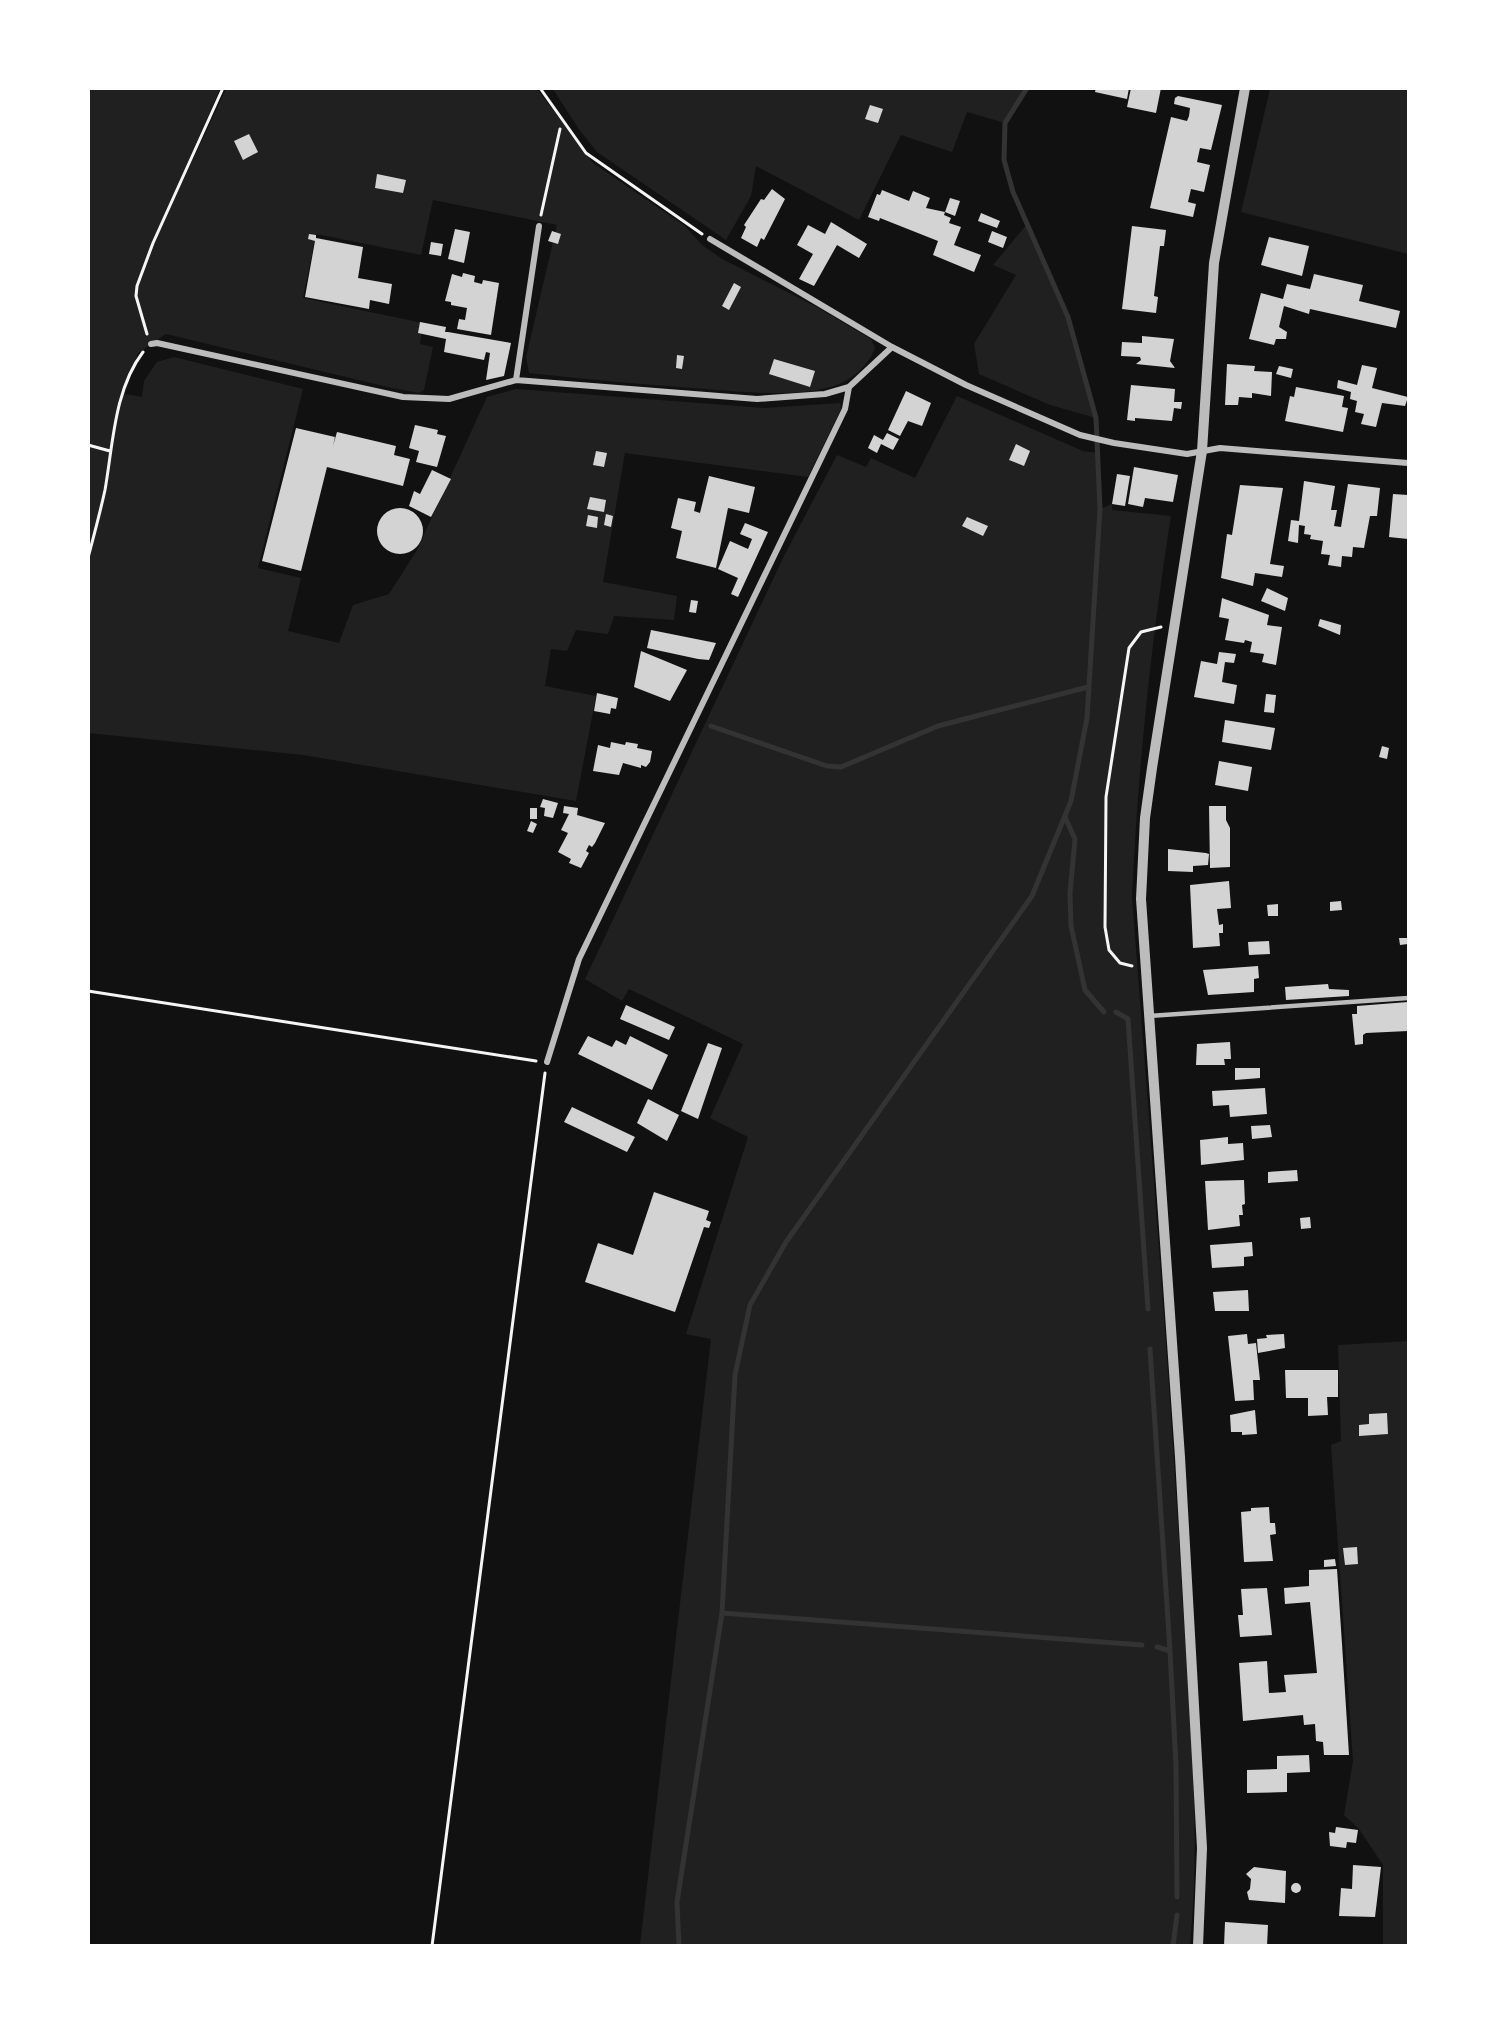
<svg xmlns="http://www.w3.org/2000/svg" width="1497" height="2034" font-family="'Source Serif 4',serif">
<rect width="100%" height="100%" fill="#111"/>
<path fill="#202020" d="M88 89H220L179 182 182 183 226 89H537L593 163 685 226 702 245 724 260 813 305 871 339 875 348C870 362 856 377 841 383 804 400 733 391 692 388 637 384 583 379 529 373L526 357 557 225 433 200 421 255 316 234 303 298 423 323 420 344 433 347 424 390 419 393 392 388 166 334 138 353 125 394 142 397 144 381 157 362 174 357 303 389 258 568 301 578 288 631 339 643 353 605 389 594 417 550 487 397 516 389 765 408 840 403 841 409 808 477 625 453 603 582 677 596 674 620 614 616 608 634 576 630 567 651 551 649 545 686 596 696 576 801 303 755 89 733Z
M553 89H1027L1005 123 967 112 952 152 901 135 859 220 756 166 751 196 726 240 597 152 578 128Z
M1270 89H1408V254L1241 212Z
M1027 224 1068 317 1096 418 1050 405 979 374 974 344 1016 275 993 265Z
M957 396 1083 451 1098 453 1100 509 1112 504V510L1171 516C1151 642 1138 769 1132 896 1149 1123 1168 1349 1181 1576 1188 1698 1202 1823 1190 1945H640L711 1339 686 1334 748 1137 710 1118 743 1044 629 989 622 1001 585 979 784 556 837 455 866 467 871 458 915 478Z
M1408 1341V1945H1383V1865L1359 1829 1344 1815 1353 1761 1331 1445 1341 1441 1338 1345Z"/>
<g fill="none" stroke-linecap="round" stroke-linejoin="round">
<path stroke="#333" stroke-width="5" d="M711 726 827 766 841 767 938 726 1088 687
M1065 817 1075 839 1070 893 1071 926 1085 990 1104 1012
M1116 1012 1128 1019 1148 1309
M1150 1349 1170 1651
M722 1613 1142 1645
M1157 1647 1170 1651 1176 1766 1177 1897
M679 1946 677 1902 722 1613 735 1375 750 1305 786 1242 1032 896 1071 801 1087 718 1100 509 1096 418 1068 317 1013 192 1004 160 1005 123 1027 88
M1173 1946 1177 1915"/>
</g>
<path fill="#d3d3d3" d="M1096 88H1129L1127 99 1095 92Z
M1131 88H1161L1156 113 1127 107Z
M1178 96 1222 105 1211 150 1200 148 1197 162 1210 165 1204 192 1191 189 1188 202 1196 204 1193 217 1150 208 1171 117 1187 121 1189 116 1190 108 1174 104 1175 98Z
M870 105 883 109 878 123 865 119Z
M249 134 258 152 243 160 234 141Z
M377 174 406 180 403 193 375 188Z
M772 189 785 199 764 240 761 238 757 247 741 238 746 227 744 225 761 199 764 200Z
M882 190 909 201 913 191 930 198 926 208 945 212 944 215 951 218 949 223 961 227 954 245 981 255 974 272 933 255 938 241 880 218 879 221 868 217 877 194 880 195Z
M950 198 960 201 955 216 945 212Z
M981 213 1000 221 997 228 978 221Z
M831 222 867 244 859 258 837 245 814 286 799 279 813 254 797 245 808 225 825 234Z
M1132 226 1166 230 1164 246H1160L1154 296 1158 297 1156 313 1122 309Z
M455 229 470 232 464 263 448 259Z
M552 231 561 234 558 244 548 241Z
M992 231 1007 237 1003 248 988 242Z
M309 234 316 235V238L363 247 358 278 392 284 389 304 370 300 369 309 305 297 315 241 308 239Z
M1269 237 1309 246 1302 276 1261 265Z
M431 242 443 244 441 256 429 254Z
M463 273 475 276 474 282 482 284 483 280 499 283 491 335 457 329 459 319 465 320 467 308 451 305V302L445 301 452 274 462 277Z
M1314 274 1363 285 1359 301 1400 311 1396 328 1310 309 1309 314 1284 306 1279 327 1287 332 1286 339H1276L1274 345 1249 339 1261 293 1283 299 1287 284 1310 289Z
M734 283 741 287 729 310 722 306Z
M420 322 446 327 445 332H448L511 343 504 376 486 380 490 353 486 352 484 360 444 352 446 339 418 333Z
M1142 336 1174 339 1170 361 1175 368 1136 364 1141 360 1140 357 1121 356 1122 342 1142 343Z
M677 355 684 356 682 369 676 368Z
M774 359 815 371 810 387 769 374Z
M1227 364 1255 366 1254 371 1272 372 1271 396 1252 393V398L1239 397 1238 405H1225Z
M1362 365 1377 368 1372 388 1408 397 1405 406 1382 403 1376 427 1361 424 1364 414 1355 412 1357 401 1350 399 1351 392 1337 388 1338 380 1357 385Z
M1279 366 1293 369 1291 378 1276 374Z
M1131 385 1175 389 1174 402H1182L1181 409 1174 408 1172 421 1135 418V421L1127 420Z
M1296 387 1344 396 1342 407 1348 408 1343 432 1285 421 1290 396 1294 397Z
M906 391 931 403 922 426 908 421 900 436 888 430Z
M415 425 438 430 437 434 446 436 437 467 416 462 419 451 409 448Z
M296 428 335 437 333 446 337 432 396 446 394 455 410 459 403 486 327 467 301 571 262 561Z
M887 433 899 439 893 450 881 444 877 453 868 448 874 435 883 440Z
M1016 444 1030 451 1024 466 1009 460Z
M596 451 607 453 604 467 593 465Z
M1134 467 1178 475 1173 502 1145 498 1143 507 1128 504Z
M432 470 451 479 431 517 409 506 414 491 420 494Z
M1117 474 1130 476 1125 506 1112 504Z
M709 476 755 487 749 513 728 508 716 568 676 558 682 531 671 528 678 498 696 502 694 511 700 513Z
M1304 481 1335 486 1331 510H1337L1334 526 1341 527 1348 484 1380 488 1377 516H1370L1364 548 1353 547 1352 557 1342 556 1341 567 1328 565 1330 555 1321 554 1323 541 1310 539 1311 535 1304 534 1305 526 1299 525 1298 543 1288 541 1291 520 1299 521Z
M1240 485 1283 488 1270 564 1284 566 1282 577 1255 573 1253 586 1221 578 1227 534 1232 535Z
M1393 494 1408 495V539L1389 537Z
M590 497 606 500 604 512 587 509Z
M377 531a23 23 0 1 1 46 0a23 23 0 1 1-46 0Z
M606 514 613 516 611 527 604 525Z
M588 515 598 517 597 528 586 526Z
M967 517 988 526 983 536 962 526Z
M745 523 768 532 738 597 731 594 738 578 718 569 730 541 748 549 752 539 740 534Z
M1267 588 1288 598 1285 611 1261 601Z
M1222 598 1269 615 1267 625 1282 627 1276 665 1262 662 1264 654 1250 652 1252 642 1245 640 1244 643 1225 640 1229 619 1219 617Z
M691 600 698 601 696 613 689 612Z
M1320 619 1341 625 1340 635 1318 626Z
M651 630 716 643 709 660 698 659 647 648Z
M641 651 687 670 670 701 634 687Z
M1219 652 1236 654 1234 663 1225 662 1222 682 1237 685 1234 704 1194 697 1201 661 1217 664Z
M597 693 618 698 616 709 611 708 610 714 594 711Z
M1266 694 1276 695 1274 713 1264 712Z
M1225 720 1275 728 1271 750 1222 742Z
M611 742 625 745 626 742 638 744 637 748 652 751 650 762 646 767 641 765V768L623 763 619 775 593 771 598 745 610 748Z
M1382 746 1389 748 1387 759 1379 757Z
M1219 761 1252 767 1248 791 1215 785Z
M543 799 558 803 553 818 544 816 545 808 540 807Z
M564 806 578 808 577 815 605 823 595 843 592 847 589 845 586 851 589 853 581 868 569 863 571 859 558 852 568 833 561 830 569 814 563 813Z
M1209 806H1226V820L1230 828V867L1210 868Z
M530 808H537V819H530Z
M531 821 537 824 533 833 527 831Z
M1168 849 1206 853 1209 854 1208 865 1193 866V872L1168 871Z
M1229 881 1231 908 1217 909 1219 925 1223 924V933H1219L1220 946 1193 948 1190 885Z
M1341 901 1342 910 1330 911V902Z
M1278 904V916H1268L1267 905Z
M1399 938H1408V944L1400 945Z
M1269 941 1270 954 1249 955 1248 942Z
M1258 966 1259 978 1254 979V992L1208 995 1203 970Z
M1328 984 1329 989 1349 990V996L1286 1000 1285 987Z
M1408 1002V1031L1366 1033 1363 1035V1044L1355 1045 1352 1014H1357V1006Z
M626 1005 675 1027 669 1040 620 1019Z
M588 1036 612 1047 616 1040 626 1045 630 1036 668 1055 652 1090 578 1054Z
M1230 1042 1231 1059H1224L1225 1065H1196L1197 1044Z
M708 1043 722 1048 698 1119 681 1111Z
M1235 1068H1260V1078L1235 1080Z
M1265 1088 1267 1114 1230 1117 1229 1105 1213 1106 1212 1091Z
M648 1099 679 1115 667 1141 637 1123Z
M572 1107 635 1137 627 1152 564 1122Z
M1270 1125 1272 1137 1252 1139 1251 1126Z
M1228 1137V1144L1243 1143 1244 1160 1201 1165 1200 1140Z
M1297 1170 1298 1181 1268 1183V1172Z
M1244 1180 1245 1204 1242 1205 1243 1215H1239L1240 1226 1208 1230 1205 1181Z
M654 1192 709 1211 706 1220 711 1222 709 1228 704 1227 675 1312 585 1282 598 1243 633 1255Z
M1310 1217 1311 1228 1301 1229 1300 1218Z
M1252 1242 1253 1256 1244 1257V1266L1212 1268 1210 1245Z
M1248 1290 1249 1311H1215L1213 1292Z
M1247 1334 1248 1344 1256 1343 1260 1380H1253L1254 1400 1235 1401 1228 1336Z
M1284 1334 1285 1348 1258 1353 1257 1339 1267 1338 1266 1335Z
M1285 1370H1338V1397H1327L1328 1415 1308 1416V1398H1286Z
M1255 1410 1257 1434 1242 1435V1432H1231L1230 1415Z
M1387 1413 1388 1434 1359 1436V1425L1369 1424V1414Z
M1269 1507 1270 1523H1275L1276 1534 1270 1535 1273 1561 1244 1562 1241 1512 1251 1511V1508Z
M1357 1547 1358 1564 1345 1565 1343 1548Z
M1335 1559 1336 1566 1324 1567V1560Z
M1337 1569 1342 1644 1349 1755H1324L1323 1742 1316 1741 1315 1724 1304 1725 1303 1715 1243 1721 1239 1663 1267 1661 1269 1693 1286 1692 1284 1675 1317 1673 1310 1602 1285 1604 1284 1588 1309 1586V1570Z
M1267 1588 1272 1635 1240 1637 1238 1615H1243L1241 1589Z
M1309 1755 1310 1772 1287 1773V1792L1247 1793V1770L1277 1769V1756Z
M1336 1827 1358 1830 1356 1843 1347 1842 1346 1848 1330 1846 1329 1832 1335 1833Z
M1353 1865 1381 1867 1375 1917 1339 1916 1341 1888 1352 1889Z
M1254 1867 1286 1871 1285 1903 1249 1900 1247 1892 1250 1889 1251 1879 1246 1874Z
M1291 1888a5 5 0 1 1 10 0a5 5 0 1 1-10 0Z
M1225 1922 1268 1925 1267 1946H1224Z"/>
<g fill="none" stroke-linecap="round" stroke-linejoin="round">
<path stroke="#f5f5f5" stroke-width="3" d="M540 88 586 153 702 234
M541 215 560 129
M147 334 136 296 137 286 153 243 223 88
M88 445 110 451
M88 558C94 535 100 513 105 490 113 445 114 390 143 352
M1132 966 1120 963 1109 950 1105 927 1106 797 1129 648 1141 632 1161 627
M88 991 536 1061
M432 1946 545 1073"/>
<path stroke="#bcbcbc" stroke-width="4.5" d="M1149 1016 1408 998"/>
<path stroke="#bcbcbc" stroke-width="6" d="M710 239 892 347 966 385 1080 435 1114 443 1187 454 1220 448 1408 463
M151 344 157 343 403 397 449 399 516 380 757 399 825 394 849 387 892 347
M516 380 539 226
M547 1062 579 959 845 409 849 387"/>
<path stroke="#bcbcbc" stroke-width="10" d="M1198 1946 1202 1848 1180 1457 1141 899 1145 818 1152 768 1202 451 1214 263 1245 88"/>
</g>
<rect width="1497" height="2034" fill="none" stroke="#ffffff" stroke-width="180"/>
</svg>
